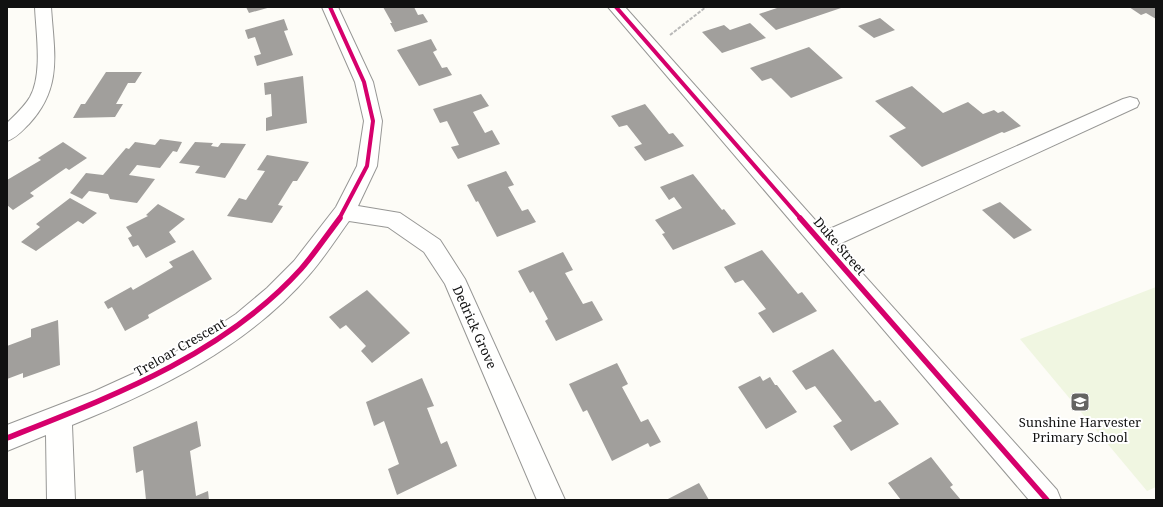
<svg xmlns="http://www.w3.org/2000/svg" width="1163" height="507" font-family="'Noto Serif',serif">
<rect width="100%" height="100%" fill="#fdfcf7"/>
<path fill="#f0f6e1" d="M1156 287V487L1147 491 1020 339Z"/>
<path fill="#a19f9c" d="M246 7H271L249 13Z
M383 7H414L418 15 423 14 428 22 395 32 390 23H392Z
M780 7H844L776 30 759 14Z
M1129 7H1156V19L1146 13 1141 15Z
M880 18 895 30 874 38 858 26Z
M284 19 288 30 284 31 293 55 257 66 254 56 261 54 255 37 248 39 245 30Z
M750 23 766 38 722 53 702 32 724 25 730 30Z
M431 39 437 50 433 52 442 68 447 67 452 75 419 86 397 50Z
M809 47 843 78 791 98 771 78 762 81 750 68Z
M106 72H142L135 83H128L116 104H123L115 117 73 118 81 104H85Z
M303 76 307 123 266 131V118L272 116 271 94 265 95 264 83Z
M912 86 943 113 968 102 983 114 994 110 998 113 1003 111 1021 126 1004 133 1002 132 922 167 889 136 906 128 875 101Z
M481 94 489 106 473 112 485 133 492 130 500 144 458 159 451 147 459 145 447 121 440 123 433 109Z
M645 104 669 134 673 133 684 146 645 161 634 147 642 144 627 125 619 127 611 116Z
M160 139 182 142 177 152 173 151 160 168 137 165 129 175 155 179 137 203 110 199 108 194 89 191 82 199 70 193 86 173 103 175 126 148 129 149 135 142 155 145Z
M63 142 87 158 69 170 66 168 30 193 34 196 13 210 7 205V180L41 160 38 158Z
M195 142 213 143 211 146 218 147 221 143 246 144 225 178 195 173 200 166 179 163Z
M267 155 309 162 297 181H293L278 205 283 206 272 223 227 216 239 198 246 200 265 171 257 170Z
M506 171 514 185 508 187 522 211 528 209 536 222 497 237 478 201 476 202 467 185Z
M693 174 722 210 724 209 736 224 673 250 662 234 665 233 655 220 682 208 674 197 669 200 660 187Z
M70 198 97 213 83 224 78 221 36 251 21 242 40 227 36 224Z
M1000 202 1032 230 1014 239 982 210Z
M158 204 185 219 169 232 176 242 146 258 138 245 133 247 128 238 132 236 126 227 148 216 146 215Z
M193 250 212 279 148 315 149 318 125 331 112 307 108 309 104 302 131 287 133 290 173 267 169 262Z
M762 250 798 294 802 292 817 311 773 333 758 313 766 309 743 280 735 283 724 267Z
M563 252 573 270 565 273 583 304 592 301 603 320 556 341 545 321 548 319 533 291 530 293 518 271Z
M367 290 410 333 372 363 361 351 366 346 346 325 340 329 329 317Z
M58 320 60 365 23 378V373L7 379V346L31 337V329Z
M833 349 875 402 880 400 899 424 851 451 833 426 842 421 815 386 806 390 792 371Z
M617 363 628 384 622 387 641 422 648 419 661 442 650 447 648 443 612 461 587 410 583 412 569 384Z
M760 376 763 381 770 377 775 385H777L797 412 766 429 738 387Z
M422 378 434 406 427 408 441 444 447 441 457 466 397 495 388 469 399 464 384 421 374 426 366 402Z
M197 421 201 446 190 451 196 496 208 491 209 500H146L143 470 136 473 133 447Z
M931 457 953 485 950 487 961 500H901L888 483Z
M699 483 709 500H666Z"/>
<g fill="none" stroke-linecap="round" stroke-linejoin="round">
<g stroke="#979795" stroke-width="2">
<path id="minor" d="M35 7H51C54 53 63 87 29 124 22 131 16 138 7 141V123C15 115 24 107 30 97 43 74 36 32 35 7Z
M322 7H338L373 82 382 121 377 166 358 206 400 213 440 240 465 279 565 500H537L445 284 424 252 388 227 349 221C336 239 324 258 309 275 247 347 159 390 72 425L75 500H47L46 435 7 451V425L95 391 152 365 198 339 236 314 267 288 294 261 336 207 357 166 364 121 355 82Z
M608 7H625L825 231 1123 99 1130 97 1137 99 1139 103 1137 107 837 245 1057 490 1061 500H1029Z"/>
</g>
<path stroke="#b9b9b8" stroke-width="2" stroke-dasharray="3.5 1.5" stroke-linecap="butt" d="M670 35 706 7"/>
<use href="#minor" fill="#fffffe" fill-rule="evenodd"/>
<g stroke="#fff" stroke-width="6">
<path id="cycleway-far1" d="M330 7 364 82 373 121 367 166 339 219
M616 7 801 219"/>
</g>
<g stroke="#fff" stroke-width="8">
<path id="cycleway" d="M800 218 1047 500
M7 438C113 396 223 355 301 269 315 253 327 235 340 218"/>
</g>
<use href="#cycleway-far1" stroke="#d6006c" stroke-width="4"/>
<use href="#cycleway" stroke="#d6006c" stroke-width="5.5"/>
</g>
<defs>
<g id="school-square" transform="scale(1)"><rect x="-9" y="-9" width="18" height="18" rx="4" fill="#646362" stroke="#fff"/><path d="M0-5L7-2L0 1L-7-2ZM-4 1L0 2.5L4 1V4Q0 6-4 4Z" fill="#fff"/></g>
</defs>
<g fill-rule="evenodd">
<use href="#school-square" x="1080" y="402"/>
</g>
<g text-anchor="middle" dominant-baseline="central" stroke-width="4" stroke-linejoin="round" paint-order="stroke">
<g font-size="13" fill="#111" stroke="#fff">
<text transform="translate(840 246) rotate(49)">Duke Street</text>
<text transform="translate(475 327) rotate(66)">Dedrick Grove</text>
<text transform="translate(180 347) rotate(-30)">Treloar Crescent</text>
</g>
<g font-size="13" fill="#111" stroke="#fff">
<text x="1080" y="422">Sunshine Harvester<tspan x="1080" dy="15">Primary School</tspan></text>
</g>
</g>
<rect width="1163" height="507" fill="none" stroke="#111111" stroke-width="16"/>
</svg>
